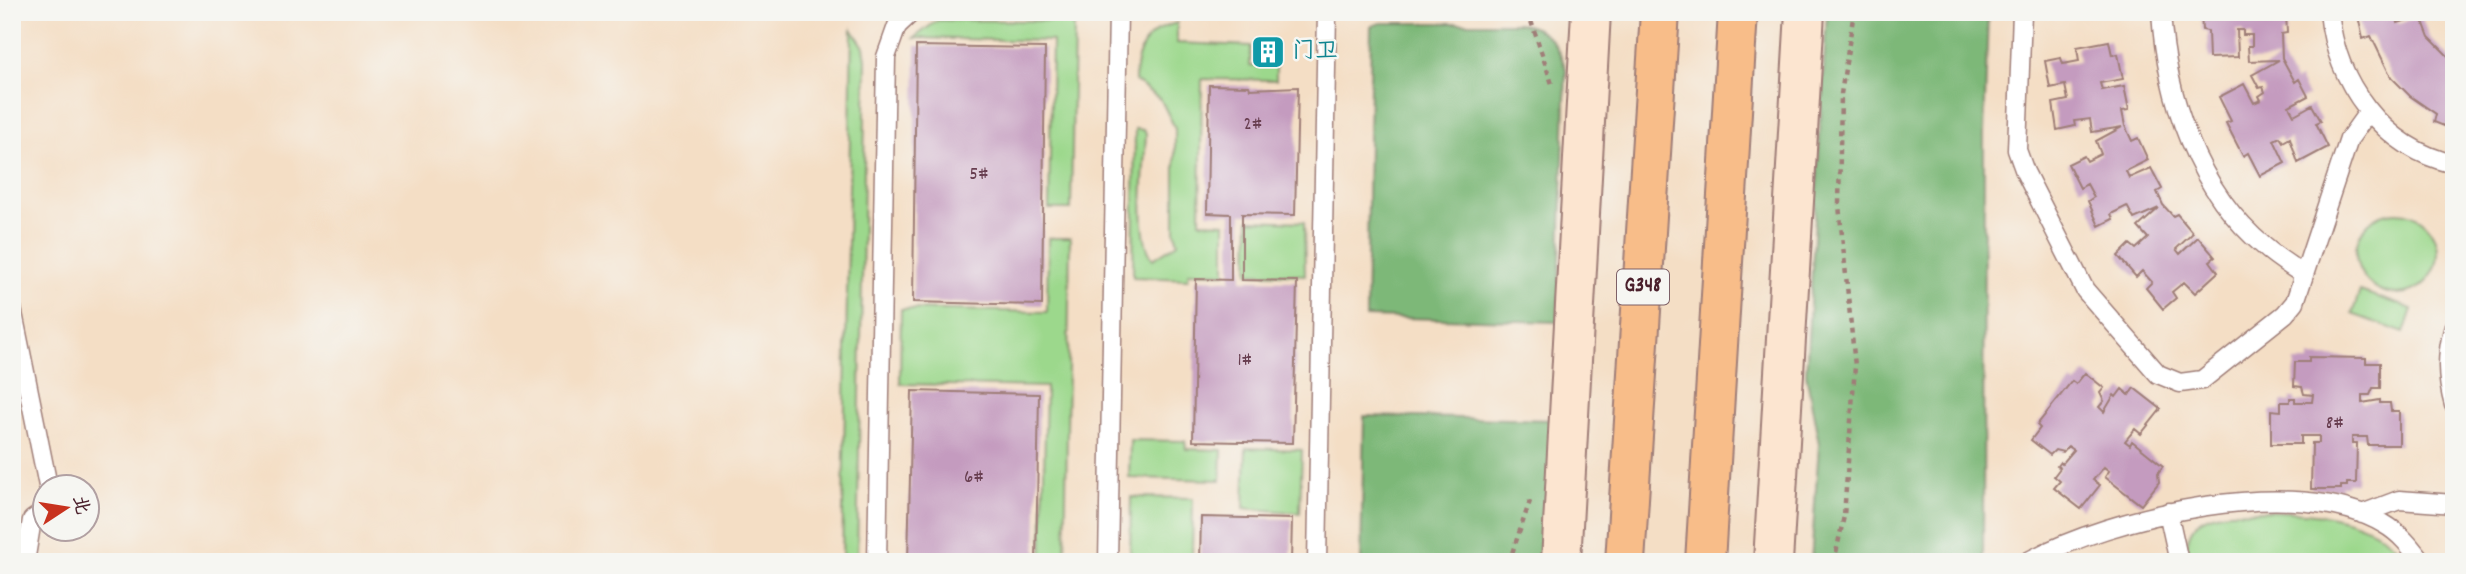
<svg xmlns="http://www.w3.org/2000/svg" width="2466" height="574" font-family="Dekko,'LXGW WenKai TC',sans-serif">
<rect width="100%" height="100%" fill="#f6f6f2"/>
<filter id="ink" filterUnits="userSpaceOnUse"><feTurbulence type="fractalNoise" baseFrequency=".0143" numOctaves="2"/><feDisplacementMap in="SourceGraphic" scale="14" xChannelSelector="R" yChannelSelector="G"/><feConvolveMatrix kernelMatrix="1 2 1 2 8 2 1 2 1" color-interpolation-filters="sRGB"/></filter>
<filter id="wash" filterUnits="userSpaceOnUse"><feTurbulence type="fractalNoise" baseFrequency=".00686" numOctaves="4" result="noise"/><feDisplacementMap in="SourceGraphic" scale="28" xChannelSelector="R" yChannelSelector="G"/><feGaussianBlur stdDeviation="1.57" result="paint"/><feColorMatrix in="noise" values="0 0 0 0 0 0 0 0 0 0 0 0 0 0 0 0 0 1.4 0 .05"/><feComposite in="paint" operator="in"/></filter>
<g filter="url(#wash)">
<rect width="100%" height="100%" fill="#f4dec5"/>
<path fill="#9cd88c" stroke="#737c5c" stroke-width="2" d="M938 20 1056 21 1074 24 1071 209H1049L1052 41 914 38Z
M1177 23V43L1251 46 1250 66H1276V80L1202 79 1200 222 1225 223V273L1189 272 1188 279 1133 277 1135 129 1143 130 1146 134C1145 164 1135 237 1153 259L1178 243 1175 232V128L1161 100 1135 81C1135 51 1146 30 1177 23Z
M852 29 864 47 866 59 857 562H842Z
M2356 253a41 41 0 1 1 82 0a41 41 0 1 1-82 0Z
M1249 220 1304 222 1305 275 1248 273Z
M1048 238H1070L1065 562H1042L1046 387 900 384 901 309 1047 312Z
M2360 291 2412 309 2404 333 2352 314Z
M1130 440 1185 441 1186 449 1222 450 1221 480 1129 478Z
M1246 448 1302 450 1300 513 1244 508Z
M1131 497 1193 498 1192 562H1130Z
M2270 511C2325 513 2374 517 2411 562H2188C2179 505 2231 512 2270 511Z"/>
<path fill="#7db878" stroke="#646c52" stroke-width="2" d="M1827 12H1988L1984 134 1983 562H1811L1819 444 1806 374Z
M1381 23H1518C1547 28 1557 43 1566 69L1558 322 1366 317 1371 26Z
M1364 416 1554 420 1548 562H1361Z"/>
<g id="blocks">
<path fill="#c49bbf" d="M2201 12 2286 14 2287 33 2281 34 2282 58 2295 82 2299 79 2308 96 2289 106 2294 115 2312 105 2321 121 2316 123 2328 147 2298 163 2290 138 2283 142 2280 137 2274 140 2285 163 2260 176 2248 153 2243 156 2226 123 2231 121 2219 97 2244 84 2254 103 2261 100 2259 96 2265 92 2263 87 2259 88 2252 75 2279 60 2249 61 2248 46H2252V35H2243V30H2237L2238 57 2209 58 2208 31 2202 30Z
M2378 12H2396L2398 23 2421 16 2429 37 2454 62V130L2434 122 2436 114 2410 96 2391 77 2371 36 2363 39 2358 16Z
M2109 41 2112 55 2118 54 2123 79 2100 83 2102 90 2124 86 2129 110 2122 111 2125 126 2132 141 2138 138 2148 160 2126 171 2129 178 2151 168 2162 189 2157 192 2163 205 2173 216 2177 214 2193 233 2176 249 2180 254 2198 237 2215 257 2210 261 2218 272 2195 293 2184 282 2172 292 2176 298 2163 309 2146 288 2152 282 2142 271 2136 277 2118 256 2130 244 2136 249 2148 238 2138 227 2159 208 2134 219 2127 206 2111 214 2113 219 2099 226 2088 201 2094 197 2087 184 2080 188 2068 164 2084 156 2087 161 2101 154 2096 141 2122 127 2092 132 2090 119 2074 121 2075 126 2057 130 2053 103 2068 100 2065 85 2050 88 2045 61 2061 58 2063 64 2079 61 2077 47Z
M1258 43 1278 44 1277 60H1257Z
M916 46 1045 48 1042 305 913 302Z
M1209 85 1249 86 1250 89 1298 87 1295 215 1242 214V280L1297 281 1293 443 1193 441 1196 279 1231 280V214L1207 213Z
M2309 357 2366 358V363H2380V388H2373L2370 395H2362V403L2380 400V403H2390L2391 411H2399V445H2368L2367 437H2352V443H2357L2356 483H2347V486H2341V489H2311L2312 443H2319V436H2301V444H2271V410L2281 411V402H2290V398H2295V402H2312L2313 395 2304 394 2302 387 2294 386 2295 362H2309Z
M2085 373 2104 388 2100 393 2104 401 2099 407 2104 412 2114 395 2116 397 2122 389 2129 395 2134 388 2161 409 2141 434 2135 429 2125 441 2130 445 2132 441 2163 466 2158 473 2159 482 2141 505 2105 477 2109 471 2104 467 2093 480 2100 485 2081 509 2054 488 2060 481 2054 476 2060 468 2057 466 2060 462 2062 464 2074 450 2068 446 2063 452 2055 450 2050 455 2031 440 2040 428 2037 425 2072 381 2076 384Z
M912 391 1039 394 1036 562H908Z
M1201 517 1292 519 1291 562H1200Z"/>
</g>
</g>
<g filter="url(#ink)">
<use href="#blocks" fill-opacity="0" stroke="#9f7e78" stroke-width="2"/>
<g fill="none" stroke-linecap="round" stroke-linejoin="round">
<g stroke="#9f7e78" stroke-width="21">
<path id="lane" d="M2022 12 2017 150 2025 172 2085 290 2158 374 2180 383 2202 380 2285 314 2295 302 2349 139 2369 111
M2161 12C2166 97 2197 191 2265 247 2277 258 2291 266 2304 275
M2329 12C2336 82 2382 148 2454 164
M12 308 48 486
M2454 326C2446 354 2446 377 2454 405
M2168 512 2179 562
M2362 514 2399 500 2454 504
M25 562 32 520 46 510
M877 562 886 57 897 26 912 12
M1108 562 1118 12
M1317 562 1327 12
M2027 562C2111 516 2297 472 2384 524 2400 533 2411 547 2422 562"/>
</g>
<g stroke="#9f7e78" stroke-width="42">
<path id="secondary" d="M1561 562 1591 12
M1773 562 1805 12"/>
</g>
<g stroke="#9f7e78" stroke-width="42">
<path id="highway" d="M1625 562 1660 12
M1705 562 1738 12"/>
</g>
<path stroke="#9f7e78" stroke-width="4.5" stroke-dasharray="5 5" stroke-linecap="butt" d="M1528 12 1552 84
M1509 562 1530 501
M1834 562 1844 516 1855 366 1839 205 1841 94 1854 12"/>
<use href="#lane" stroke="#fff" stroke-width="18"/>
<use href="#secondary" stroke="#fce5d0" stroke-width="38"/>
<use href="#highway" stroke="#f8bd89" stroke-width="38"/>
</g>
</g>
<defs>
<g id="building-square" transform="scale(1.75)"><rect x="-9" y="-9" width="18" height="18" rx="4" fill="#0f9aa8" stroke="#f6f6f2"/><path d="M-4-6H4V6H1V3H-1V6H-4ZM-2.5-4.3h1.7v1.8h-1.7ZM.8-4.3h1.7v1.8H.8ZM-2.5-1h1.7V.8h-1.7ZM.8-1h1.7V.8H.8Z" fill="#fff"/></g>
</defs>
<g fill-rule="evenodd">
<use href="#building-square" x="1268" y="52"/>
</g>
<g text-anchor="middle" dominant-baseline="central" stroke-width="5" stroke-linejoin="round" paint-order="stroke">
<g font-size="19" fill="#683e50">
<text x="1253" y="125">2#</text>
<text x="979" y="175">5#</text>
<text x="1245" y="361">1#</text>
<text x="2335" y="424">8#</text>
<text x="974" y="478">6#</text>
</g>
<rect fill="#f6f6f2" stroke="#7e6067" stroke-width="2" x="1617" y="269.5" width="52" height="35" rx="5"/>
<g font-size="21" font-weight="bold" fill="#4a1f2b">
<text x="1643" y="287">G348</text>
</g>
<g font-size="23" fill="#0d838f" stroke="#f6f6f2" text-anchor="start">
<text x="1292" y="52">门卫</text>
</g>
</g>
<rect width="2466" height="574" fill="none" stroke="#f6f6f2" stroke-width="42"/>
<g transform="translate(66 508) rotate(78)"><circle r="33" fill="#f6f6f2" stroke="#b1a0a2" stroke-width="2"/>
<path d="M0-5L12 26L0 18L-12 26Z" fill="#c8321e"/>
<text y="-10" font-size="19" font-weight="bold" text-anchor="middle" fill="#4a1f2b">北</text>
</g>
</svg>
